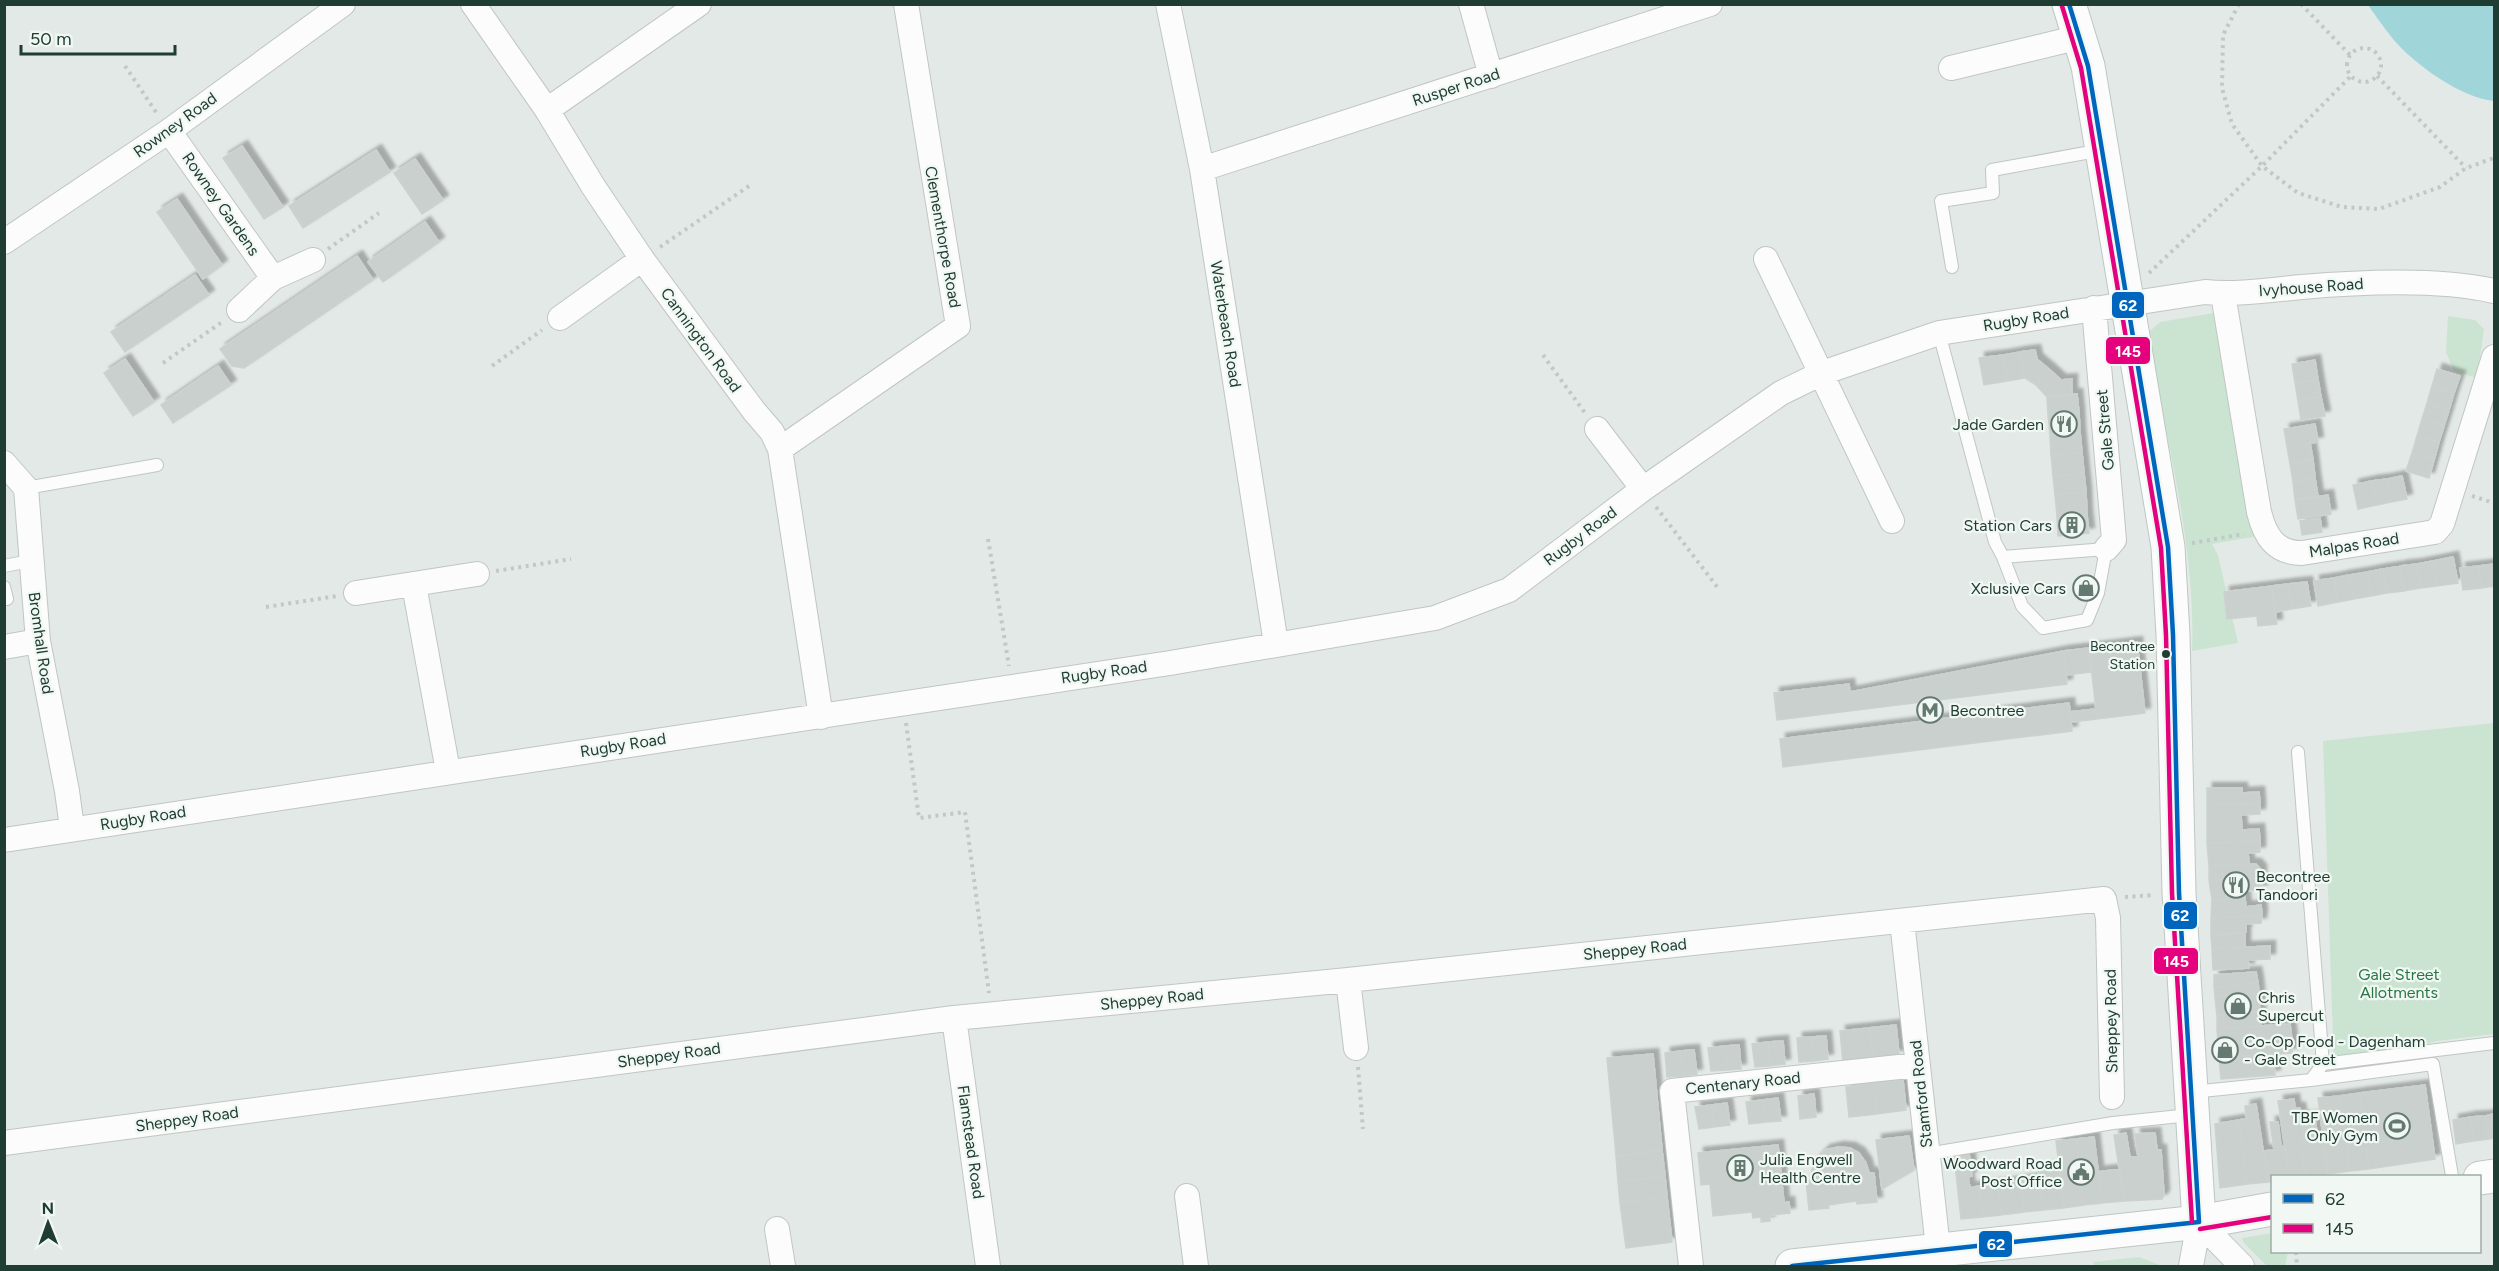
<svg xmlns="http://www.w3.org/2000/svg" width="2499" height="1271" font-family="Figtree,sans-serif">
<defs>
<filter id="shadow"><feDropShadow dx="5.5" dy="-5.5" stdDeviation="1.5" flood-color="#0004"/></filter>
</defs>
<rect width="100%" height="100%" fill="#e3e9e6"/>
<path fill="#cbe4d1" d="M2213 313 2223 327 2258 536 2212 544 2218 555 2238 643 2192 651C2196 552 2168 446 2150 348V331L2160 322Z
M2448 316 2475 320 2484 329 2477 378 2454 371 2446 352Z
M2494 723V1034L2437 1041 2334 1069 2323 741Z
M2272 1233V1252H2288L2285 1266H2267L2244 1243 2242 1238Z
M2139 1257 2162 1266H2095L2093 1262Z"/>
<path fill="#a0d5da" d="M2368 5H2494V101C2461 98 2414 64 2393 39 2384 28 2376 16 2368 5Z"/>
<path fill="#cad0cd" stroke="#cbd2cf" stroke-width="1.5" filter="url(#shadow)" d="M242 146 283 207 264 219 223 158Z
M376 150 390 172 303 228 289 206Z
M415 159 443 200 422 214 394 173Z
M177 199 222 265 203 279 157 212Z
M425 222 439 242 383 282 368 262Z
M357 256 373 280 244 368 232 366 220 349Z
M195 275 209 295 125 352 111 332Z
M2035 350 2037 359 2049 369 2036 385 2025 378 2020 352Z
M2020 352 2025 378 2008 381 2003 355Z
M2003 355 2008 381 1984 385 1979 358Z
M125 359 154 402 133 416 104 373Z
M2315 360 2318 380 2295 383 2292 364Z
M218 366 231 385 173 423 161 405Z
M2049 369 2061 380 2072 379V395L2047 397 2036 385Z
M2437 369 2460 376 2454 393 2432 386Z
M2318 380 2321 397 2298 401 2295 383Z
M2432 386 2454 393 2449 410 2427 403Z
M2077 394 2079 413 2048 415 2047 397Z
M2321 397 2325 416 2301 420 2298 401Z
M2427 403 2449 410 2444 426 2422 419Z
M2079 413 2080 432 2050 435 2048 415Z
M2422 419 2444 426 2439 442 2417 436Z
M2315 424 2318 442 2287 447 2284 429Z
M2080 432 2082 453 2051 455 2050 435Z
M2417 436 2439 442 2434 460 2412 453Z
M2310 443 2313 460 2290 464 2287 447Z
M2082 453 2084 473 2053 476 2051 455Z
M2412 453 2434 460 2429 478 2406 471Z
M2313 460 2315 478 2293 482 2290 464Z
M2084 473 2086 492 2055 495 2053 476Z
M2402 476 2407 499 2391 502 2387 479Z
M2315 478 2318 497 2295 500 2293 482Z
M2387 479 2391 502 2377 505 2372 481Z
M2372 481 2377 505 2358 509 2353 485Z
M2086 492 2087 515 2057 516 2055 495Z
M2328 495 2331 514 2298 519 2295 500Z
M2087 515 2089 533 2058 536 2057 516Z
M2320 518 2322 532 2302 535 2300 521Z
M2453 557 2458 583 2437 586 2433 561Z
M2433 561 2437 586 2421 588 2417 564Z
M2417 564 2421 588 2404 591 2400 566Z
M2494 564V586L2482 588 2479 566Z
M2400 566 2404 591 2387 593 2383 569Z
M2479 566 2482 588 2463 590 2460 568Z
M2383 569 2387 593 2371 596 2367 572Z
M2367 572 2371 596 2354 599 2349 575Z
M2349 575 2354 599 2338 602 2334 578Z
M2334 578 2338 602 2318 606 2314 581Z
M2307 582 2311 606 2292 609 2288 584Z
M2288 584 2292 609 2275 612 2272 586Z
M2272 586 2277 624 2258 626 2257 616 2227 619 2224 592Z
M2137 642 2145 713 2097 719 2089 648Z
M2089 648 2091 672 2066 675 2064 651Z
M2064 651 2067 684 1777 720 1774 693 1849 684 1850 692Z
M2069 703 2072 731 1783 767 1780 739Z
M2095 709 2097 719 2071 722 2070 712Z
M2207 788H2242V793L2259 792 2260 804 2207 805Z
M2260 804V814L2241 815 2242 830 2259 829 2260 841 2207 843V805Z
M2260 841V852L2248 853 2249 864 2209 866 2207 843Z
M2249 864H2256L2261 870V878L2209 880V866Z
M2261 878 2262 890 2243 891 2245 898 2212 900 2209 880Z
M2245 898 2246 907 2261 905 2262 915 2211 919 2212 900Z
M2262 915 2261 923 2246 924V932L2211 935V919Z
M2245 933V947L2212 949 2211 935Z
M2270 946V959L2248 960 2249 968 2213 970 2212 949Z
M2256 972 2258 983 2214 987V975Z
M2258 983 2259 993 2215 997 2214 987Z
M2259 993 2260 1012 2217 1016 2215 997Z
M2260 1012 2261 1026 2217 1029V1016Z
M2290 1024 2292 1040 2218 1044 2217 1029Z
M1896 1025 1899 1055 1873 1059 1869 1028Z
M1869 1028 1873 1059 1843 1063 1840 1031Z
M1826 1036 1828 1059 1814 1061 1812 1037Z
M1812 1037 1814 1061 1799 1062 1797 1038Z
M2292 1040V1053L2219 1057 2218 1044Z
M1783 1041 1785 1064 1770 1066 1768 1042Z
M1768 1042 1770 1066 1755 1067 1752 1044Z
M1739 1045 1741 1069 1727 1070 1725 1046Z
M1725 1046 1727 1070 1711 1071 1708 1048Z
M1694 1050 1697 1074 1684 1076 1680 1051Z
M1680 1051 1684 1076 1667 1077 1665 1053Z
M1653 1054 1662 1150 1616 1156 1607 1058Z
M2273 1054 2275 1075 2221 1079 2219 1057Z
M1903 1080 1906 1110 1877 1114 1874 1083Z
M1874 1083 1877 1114 1849 1117 1846 1087Z
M2425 1085 2435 1159 2369 1169 2360 1093Z
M2360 1093 2369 1169 2350 1171 2340 1096Z
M1814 1094 1816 1117 1800 1119 1798 1096Z
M2340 1096 2350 1171 2328 1174 2318 1098Z
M1778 1098 1781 1121 1766 1122 1763 1100Z
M2294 1099 2295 1108H2300L2305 1143H2301L2305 1176H2289L2278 1101Z
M1763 1100 1766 1122 1749 1124 1746 1102Z
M1727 1103 1730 1125 1714 1127 1712 1105Z
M2256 1104 2268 1182 2247 1184 2239 1120 2246 1119 2245 1106Z
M1712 1105 1714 1127 1699 1129 1695 1107Z
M2494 1114V1138L2489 1139 2485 1116Z
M2315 1116 2318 1142 2323 1141 2328 1174 2305 1176 2301 1143H2305L2302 1117Z
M2485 1116 2489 1139 2474 1141 2470 1117Z
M2470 1117 2474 1141 2456 1144 2453 1120Z
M2239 1120 2247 1184 2220 1188 2215 1124Z
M2270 1122H2278L2281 1146 2285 1147 2289 1176H2272V1181L2268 1182 2264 1151 2274 1150Z
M2126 1133 2130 1157H2138L2135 1134 2155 1133 2157 1150H2161L2164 1195 2162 1199 2124 1201 2114 1135Z
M1909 1136 1914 1170 1882 1189 1876 1140Z
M2094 1137 2102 1203 2084 1205 2076 1139Z
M2076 1139 2084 1205 2064 1208 2056 1141Z
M1778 1145 1784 1203 1789 1202 1790 1213 1770 1215V1221L1761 1222V1217L1753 1218 1752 1212 1713 1216 1710 1184 1701 1185 1698 1153Z
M1838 1147 1850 1148 1859 1153 1866 1163 1869 1173H1874L1877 1202 1857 1204 1856 1201 1828 1205 1829 1208 1809 1210 1806 1181 1811 1180 1812 1169 1816 1159 1825 1150Z
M1662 1150 1665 1176 1618 1182 1616 1156Z
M1969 1153 1972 1176 1968 1177 1970 1188 1979 1186 1983 1217 1961 1219 1954 1155Z
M2059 1166 2064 1208 2043 1210 2038 1169Z
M2120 1169 2124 1201 2102 1203 2098 1172Z
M1665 1176 1667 1197 1620 1203 1618 1182Z
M2039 1178 2043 1210 2024 1212 2020 1181Z
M2020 1181 2024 1212 2001 1215 1998 1184Z
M1998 1184 2001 1215 1983 1217 1979 1186Z
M1667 1197 1672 1242 1626 1248 1620 1203Z"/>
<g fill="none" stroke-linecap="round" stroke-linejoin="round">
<g stroke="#c0c6c3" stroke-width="14">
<path id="lane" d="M1952 267 1941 201 1993 193 1992 170 2102 150
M1939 333 1995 542 2003 557 2106 549 2098 593 2087 620 2043 628 2022 606 2003 557
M26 488 157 465
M4 566 30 561
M4 587 7 599
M2298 752 2323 1064 2311 1080
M2323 1064 2494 1043
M2192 1092 2311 1080 2433 1064 2452 1176
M1927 1154 2113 1123 2190 1115"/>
</g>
<g stroke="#c0c6c3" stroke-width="26">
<path id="street" d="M473 4 547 110 593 186 642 259 754 411 772 432 780 449 821 717
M1168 4 1202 169 1276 644
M1471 4 1491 76
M1951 68 2080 37
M547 110 699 4
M169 131 273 278
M1202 169 1710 4
M4 242 169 131 343 4
M1766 259 1892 521
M2223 294 2259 512C2265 536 2275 553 2302 553L2435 532 2442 524 2494 357
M2094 308 2114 540 2106 549
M239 310 273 278 313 260
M560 318 642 259
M1597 429 1643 489
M780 449 958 326 906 4
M4 463 26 488 38 641 67 791 72 828
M414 585 448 771
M356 593 477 574
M4 647 38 641
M4 840 1170 663 1435 618 1509 590 1643 489 1781 393 1822 373 1939 333 2205 292C2237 295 2270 290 2302 287 2360 282 2437 278 2494 291
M1902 921 1940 1266
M1348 980 1356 1048
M954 1018 988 1266
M4 1143 954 1018 1348 980 2104 899 2108 918 2112 1097
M1187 1196 1196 1266
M2199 1222 2242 1266
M777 1229 783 1266
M1691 1266 1672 1091 1918 1065
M2191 1266 2199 1222"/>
</g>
<g stroke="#bec7c3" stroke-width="35">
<path id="secondary" d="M2069 4 2088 66 2168 547 2173 635 2179 893 2199 1222
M2480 1178 2494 1176
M1792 1266 2199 1222 2272 1209"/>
</g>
<path stroke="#c0c9c5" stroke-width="4" stroke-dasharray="3 4.5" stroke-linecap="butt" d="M2239 4 2223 35 2222 88 2232 124 2262 166 2298 193 2342 207 2379 209 2440 187 2466 168 2494 158
M2301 4 2350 55
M2347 65a17 17 0 1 1 34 0a17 17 0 1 1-34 0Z
M125 66 158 115
M2377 76 2466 168
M660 247 749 186
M328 249 379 213
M2149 273 2262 166 2351 76
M1543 355 1585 413
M163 363 222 322
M492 366 542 330
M2472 496 2494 503
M1656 507 1718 588
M988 539 1009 666
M2192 543 2244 534
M496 571 571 559
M266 607 337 596
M906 723 919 818 965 812 989 993
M2125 897 2154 895
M1358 1067 1363 1129
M2296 1252 2297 1266"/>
<use href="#lane" stroke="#fbfcfb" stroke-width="12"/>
<use href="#street" stroke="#fbfcfb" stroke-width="24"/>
<use href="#secondary" stroke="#fbfcfb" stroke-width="33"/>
<g stroke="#f1f8f4" stroke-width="9">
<path id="bus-1" d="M2069 4 2088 66 2168 547 2173 635 2179 893 2199 1222
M1792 1266 2199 1222"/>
</g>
<g stroke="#f1f8f4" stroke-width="9">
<path id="bus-2" d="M2062 6 2081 68 2161 548 2166 635 2172 893 2192 1222
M2200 1229 2272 1217"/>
</g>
<use href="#bus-1" stroke="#0065bd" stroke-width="4.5"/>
<use href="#bus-2" stroke="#e5007d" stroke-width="4.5"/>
</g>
<defs>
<g id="restaurant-ring" transform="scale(1.35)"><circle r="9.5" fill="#f1f8f4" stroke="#647972" stroke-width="1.5"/><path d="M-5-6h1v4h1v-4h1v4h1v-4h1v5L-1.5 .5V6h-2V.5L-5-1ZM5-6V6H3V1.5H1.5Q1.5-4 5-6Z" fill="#647972"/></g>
<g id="building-ring" transform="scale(1.35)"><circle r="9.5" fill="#f1f8f4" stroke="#647972" stroke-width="1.5"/><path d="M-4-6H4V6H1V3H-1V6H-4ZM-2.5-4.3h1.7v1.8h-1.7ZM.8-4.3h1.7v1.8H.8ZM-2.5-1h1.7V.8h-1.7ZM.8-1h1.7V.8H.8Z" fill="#647972"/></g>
<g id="shop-ring" transform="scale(1.35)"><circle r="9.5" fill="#f1f8f4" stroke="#647972" stroke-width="1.5"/><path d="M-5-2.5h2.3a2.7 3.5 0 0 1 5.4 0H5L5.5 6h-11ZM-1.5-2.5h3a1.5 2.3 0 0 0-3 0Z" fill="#647972"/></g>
<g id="metro-ring" transform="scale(1.35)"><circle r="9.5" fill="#f1f8f4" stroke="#647972" stroke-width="1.5"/><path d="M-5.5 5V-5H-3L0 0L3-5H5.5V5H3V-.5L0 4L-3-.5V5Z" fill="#647972"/></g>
<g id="stadium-ring" transform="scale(1.35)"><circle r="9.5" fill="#f1f8f4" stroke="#647972" stroke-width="1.5"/><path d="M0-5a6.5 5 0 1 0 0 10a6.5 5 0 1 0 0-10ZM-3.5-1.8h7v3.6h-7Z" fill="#647972"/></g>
<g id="civic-ring" transform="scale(1.35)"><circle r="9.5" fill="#f1f8f4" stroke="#647972" stroke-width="1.5"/><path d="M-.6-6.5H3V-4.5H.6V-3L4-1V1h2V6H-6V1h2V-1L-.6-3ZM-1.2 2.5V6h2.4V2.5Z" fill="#647972"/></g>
</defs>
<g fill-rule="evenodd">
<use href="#restaurant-ring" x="2064" y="424"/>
<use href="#building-ring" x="2072" y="525"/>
<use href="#shop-ring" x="2086" y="588"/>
<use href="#metro-ring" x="1930" y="710"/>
<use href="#restaurant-ring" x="2236" y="885"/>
<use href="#shop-ring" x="2238" y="1006"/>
<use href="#shop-ring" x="2225" y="1050"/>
<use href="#stadium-ring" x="2397" y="1126"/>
<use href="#building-ring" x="1740" y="1168"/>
<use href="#civic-ring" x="2081" y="1172"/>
</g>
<circle fill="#203d34" stroke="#f1f8f4" stroke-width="2" cx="2166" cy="654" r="5"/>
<g text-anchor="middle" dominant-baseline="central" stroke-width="4.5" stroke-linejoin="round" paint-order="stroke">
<g font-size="14" fill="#203d34" stroke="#f1f8f4" text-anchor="end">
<text x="2155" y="646">Becontree<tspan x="2155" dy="18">Station</tspan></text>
</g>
<g font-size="16" fill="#203d34" stroke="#f1f8f4">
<text transform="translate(1456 87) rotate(-18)">Rusper Road</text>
<text transform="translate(175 125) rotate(-36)">Rowney Road</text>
<text transform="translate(221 204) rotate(55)">Rowney Gardens</text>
<text transform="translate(943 237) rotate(80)">Clementhorpe Road</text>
<text transform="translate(2311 287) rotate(-4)">Ivyhouse Road</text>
<text transform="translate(2026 319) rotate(-9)">Rugby Road</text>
<text transform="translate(1226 324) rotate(81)">Waterbeach Road</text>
<text transform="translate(701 340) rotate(54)">Cannington Road</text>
<text transform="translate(2105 430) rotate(-95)">Gale Street</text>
<text transform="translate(1580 536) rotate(-37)">Rugby Road</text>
<text transform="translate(2354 545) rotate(-9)">Malpas Road</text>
<text transform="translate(41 643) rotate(82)">Bromhall Road</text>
<text transform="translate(1104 672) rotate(-8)">Rugby Road</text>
<text transform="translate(623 745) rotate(-9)">Rugby Road</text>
<text transform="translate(143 818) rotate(-9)">Rugby Road</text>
<text transform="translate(1635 949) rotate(-6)">Sheppey Road</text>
<text transform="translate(1152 999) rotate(-6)">Sheppey Road</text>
<text transform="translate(2111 1021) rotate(-91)">Sheppey Road</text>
<text transform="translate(669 1055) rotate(-8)">Sheppey Road</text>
<text transform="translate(1743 1083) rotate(-6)">Centenary Road</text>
<text transform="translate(1921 1094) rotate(-96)">Stamford Road</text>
<text transform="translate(187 1119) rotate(-8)">Sheppey Road</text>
<text transform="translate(971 1142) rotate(82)">Flamstead Road</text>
</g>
<g font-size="16" fill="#203d34" stroke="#f1f8f4" text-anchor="end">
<text x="2044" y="424">Jade Garden</text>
<text x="2052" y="525">Station Cars</text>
<text x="2066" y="588">Xclusive Cars</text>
<text x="1950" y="710" text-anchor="start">Becontree</text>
<text x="2256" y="876" text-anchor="start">Becontree<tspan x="2256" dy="18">Tandoori</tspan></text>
<text x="2258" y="997" text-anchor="start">Chris<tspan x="2258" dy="18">Supercut</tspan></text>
<text x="2244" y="1041" text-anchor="start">Co-Op Food - Dagenham<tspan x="2244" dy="18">- Gale Street</tspan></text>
<text x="2378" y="1117">TBF Women<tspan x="2378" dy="18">Only Gym</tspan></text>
<text x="1760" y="1159" text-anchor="start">Julia Engwell<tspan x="1760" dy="18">Health Centre</tspan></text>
<text x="2062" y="1163">Woodward Road<tspan x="2062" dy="18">Post Office</tspan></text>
</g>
<g font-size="16" fill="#277741" stroke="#f1f8f4">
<text x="2399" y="974">Gale Street<tspan x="2399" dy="18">Allotments</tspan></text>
</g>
</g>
<g stroke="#f1f8f4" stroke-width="2">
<rect x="2111" y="291" width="34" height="28" rx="6" fill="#0065bd"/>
<rect x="2105" y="336" width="46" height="29" rx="6" fill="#e5007d"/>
<rect x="2163" y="901" width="35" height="29" rx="6" fill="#0065bd"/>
<rect x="2153" y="947" width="46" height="28" rx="6" fill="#e5007d"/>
<rect x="1978" y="1230" width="35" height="28" rx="6" fill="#0065bd"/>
</g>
<g font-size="16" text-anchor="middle" font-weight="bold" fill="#fff">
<text x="2128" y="311">62</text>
<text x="2128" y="357">145</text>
<text x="2180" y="921">62</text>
<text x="2176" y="967">145</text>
<text x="1996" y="1250">62</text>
</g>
<rect width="2499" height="1271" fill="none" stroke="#203d34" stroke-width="12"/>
<rect x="2271" y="1175" width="210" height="78" fill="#f1f8f4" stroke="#9dada7" stroke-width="1.5"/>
<rect x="2283" y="1194" width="30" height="9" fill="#0065bd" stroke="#9dada7" stroke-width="1.5"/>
<text x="2325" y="1205" font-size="18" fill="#203d34">62</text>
<rect x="2283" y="1224" width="30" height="9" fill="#e5007d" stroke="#9dada7" stroke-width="1.5"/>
<text x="2325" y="1235" font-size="18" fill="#203d34">145</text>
<g transform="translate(48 1223) rotate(359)" stroke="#f1f8f4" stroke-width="4.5" paint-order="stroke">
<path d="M0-4.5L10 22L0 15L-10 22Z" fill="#203d34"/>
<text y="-9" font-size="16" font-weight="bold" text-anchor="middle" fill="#203d34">N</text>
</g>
<path d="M21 45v9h154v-9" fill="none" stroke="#203d34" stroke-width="3"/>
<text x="30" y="45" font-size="18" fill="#203d34" stroke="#f1f8f4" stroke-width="4.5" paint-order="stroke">50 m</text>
</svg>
